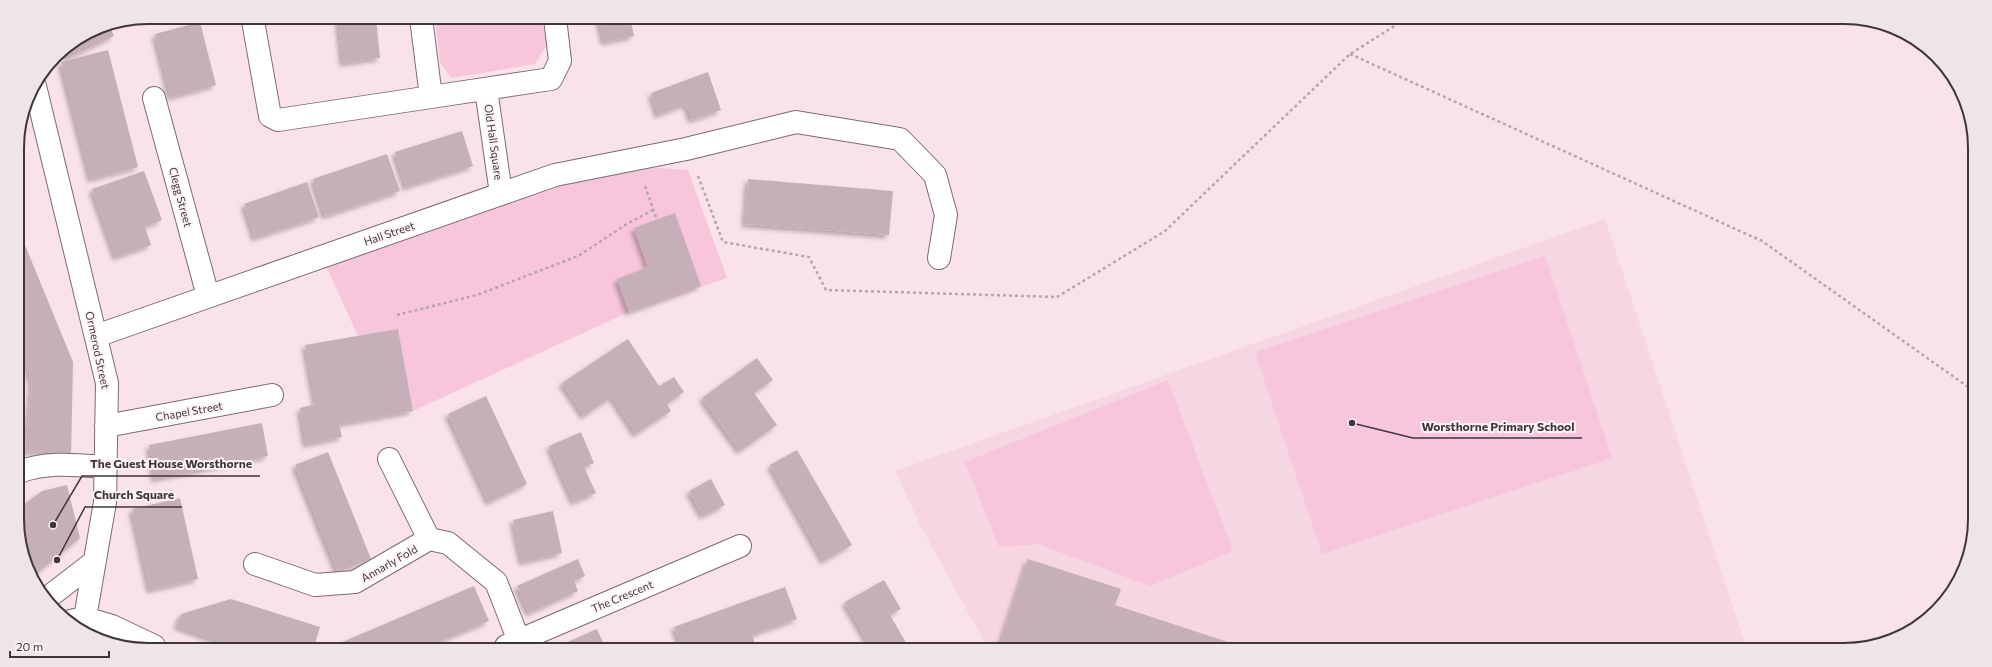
<svg xmlns="http://www.w3.org/2000/svg" width="1992" height="667" font-family="Commissioner,sans-serif">
<defs>
<filter id="shadow"><feDropShadow dx="-3.5" dy="3.5" stdDeviation="2" flood-color="#0004"/></filter>
</defs>
<rect width="100%" height="100%" fill="#fae2eb"/>
<path fill="#f6d6e3" d="M1605 219 1747 649 982 648 986 645 921 527 895 471Z"/>
<path fill="#f7c6da" d="M435 18H543L546 46 535 64 451 78 440 62Z
M641 167 688 170 727 278 629 312 413 411 398 329 358 336 326 266 552 187Z
M1545 256 1612 458 1322 554 1255 352Z
M1168 380 1233 551 1150 586 1038 544 999 547 965 462Z"/>
<path fill="#c6afb8" filter="url(#shadow)" d="M338 17 376 18 380 58 343 63Z
M599 18H630L634 36 604 42Z
M200 22 216 85 171 97 155 34Z
M109 25 114 36 68 58 64 49 98 27Z
M108 50 138 167 91 179 61 62Z
M708 72 721 110 692 120 686 104 658 115 651 93Z
M462 131 473 166 406 187 395 152Z
M387 154 400 191 325 216 313 179Z
M144 171 162 220 145 227 151 245 116 257 92 189Z
M748 179 893 191 889 235 745 224Z
M307 182 319 217 255 238 244 204Z
M675 213 701 286 629 312 617 279 648 267 634 228Z
M18 228 73 362 71 453 25 451 32 384 18 333Z
M398 329 413 411 339 424 342 437 306 444 300 408 316 404 305 345Z
M628 339 659 386 674 377 684 392 667 404 671 411 636 434 612 397 584 416 562 383Z
M757 358 773 380 754 393 777 425 740 451 702 398Z
M486 396 527 484 489 502 448 414Z
M262 423 268 456 155 479 149 445Z
M581 432 594 463 584 467 596 493 574 502 549 446Z
M797 450 852 545 824 561 770 465Z
M328 452 371 559 338 572 295 465Z
M711 479 725 505 703 516 689 491Z
M67 485 80 538 35 575 19 544V508L42 491Z
M180 498 198 579 150 590 132 509Z
M553 511 562 553 522 562 513 520Z
M578 559 585 576 574 581 578 591 529 613 517 586Z
M1028 559 1121 589 1115 605 1246 648H999Z
M884 580 901 609 890 615 908 646 906 647H871L845 602Z
M474 586 489 621 429 646H333Z
M785 587 797 619 752 635 756 647H682L674 627Z
M231 599 320 627 314 646H232L177 626 181 614Z
M597 629 605 647H564L563 644Z"/>
<g fill="none" stroke-linecap="round" stroke-linejoin="round">
<g stroke="#7e6a72" stroke-width="24">
<path id="minor" d="M421 18 431 97 551 79 560 61 555 18
M253 21 270 116 278 120 431 97
M35 86 107 383 105 502 85 618 80 631
M486 89 501 194
M154 98 208 296
M96 336 555 175 686 149 796 122 900 139 935 175 946 215 939 258
M106 426 272 395
M389 459 429 539
M19 472C46 461 78 465 106 467
M255 564 315 585 355 582 429 539 448 543 496 582 519 641
M46 599 94 562
M70 621 85 618 112 626 154 646
M506 646 740 546"/>
</g>
<path stroke="#b8a5ac" stroke-width="2.5" stroke-dasharray="3 3" stroke-linecap="butt" d="M1350 54 1762 241 1971 389
M698 176 723 242 809 257 826 290 1057 297 1165 231 1350 54 1404 20
M645 186 657 220
M397 315 477 295 578 256 627 224 653 210"/>
<use href="#minor" stroke="#fff" stroke-width="22"/>
</g>
<g text-anchor="middle" dominant-baseline="central" stroke-width="4" stroke-linejoin="round" paint-order="stroke">
<g font-size="11" fill="#3f363a" stroke="#fef4f8">
<text transform="translate(494 142) rotate(82)">Old Hall Square</text>
<text transform="translate(181 197) rotate(75)">Clegg Street</text>
<text transform="translate(389 233) rotate(-19)">Hall Street</text>
<text transform="translate(98 350) rotate(78)">Ormerod Street</text>
<text transform="translate(189 411) rotate(-10)">Chapel Street</text>
<text transform="translate(389 563) rotate(-30)">Annarly Fold</text>
<text transform="translate(622 596) rotate(-23)">The Crescent</text>
</g>
</g>
<path d="M0 0H1992V667H0ZM148 24H1844A124 124 0 0 1 1968 148V519A124 124 0 0 1 1844 643H148A124 124 0 0 1 24 519V148A124 124 0 0 1 148 24Z" fill="#efe5e9" fill-rule="evenodd"/>
<path fill="none" stroke="#3f363a" stroke-width="2" d="M148 24H1844A124 124 0 0 1 1968 148V519A124 124 0 0 1 1844 643H148A124 124 0 0 1 24 519V148A124 124 0 0 1 148 24Z"/>
<path fill="none" stroke="#3f363a" stroke-width="1.5" d="M1352 423L1413 438H1582M53 525L82 476H260M57 560L85 507H182"/>
<g fill="#3f363a" stroke="#fef4f8" stroke-width="1.5">
<circle cx="1352" cy="423" r="4"/>
<circle cx="53" cy="525" r="4"/>
<circle cx="57" cy="560" r="4"/>
</g>
<g font-size="12" text-anchor="middle" font-weight="bold" fill="#3f363a" stroke="#fef4f8" stroke-width="4" stroke-linejoin="round" paint-order="stroke">
<text x="1498" y="431">Worsthorne Primary School</text>
<text x="171" y="468">The Guest House Worsthorne</text>
<text x="134" y="499">Church Square</text>
</g>
<path d="M10 651v6h99v-6" fill="none" stroke="#3f363a" stroke-width="2"/>
<text x="16" y="651" font-size="12" fill="#3f363a" stroke="#fef4f8" stroke-width="3" paint-order="stroke">20 m</text>
</svg>
